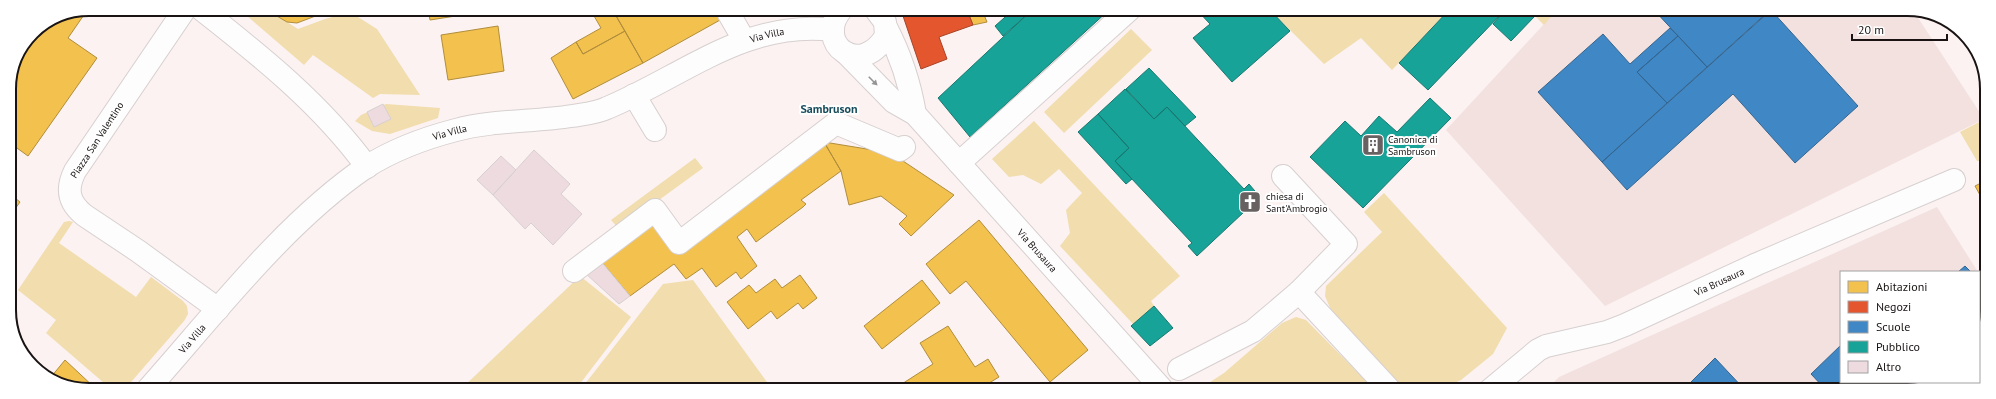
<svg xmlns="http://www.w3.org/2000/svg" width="1996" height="399" font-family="'PT Sans',sans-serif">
<rect width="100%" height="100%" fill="#fbf2f1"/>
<path fill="#f3e1df" d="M1557 10H1913L1984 119 1605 306 1446 130Z
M1937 207 1978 272H1841V382H1931L1912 390H1546L1559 377Z
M1979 274 1985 284V325L1979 336Z"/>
<path fill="#f1ddae" d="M239 9H266L298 29 325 19 350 12 377 29 420 95 380 94 373 98 313 55 304 65Z
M1270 10H1449L1392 70 1361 38 1324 64Z
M1529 10H1557L1544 25Z
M1131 29 1152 50 1064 133 1044 112Z
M386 104 440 108 438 118 390 134 372 131 355 121 361 115Z
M1985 119V161H1977L1960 132Z
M1034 121 1180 276 1151 301 1154 306 1134 325 1060 246 1070 233 1066 210 1082 193 1059 169 1041 184 1023 175 1009 177 992 159Z
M695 158 703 168 619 229 611 220Z
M1384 193 1507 328 1493 354 1461 380 1441 389H1403L1331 310 1325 296 1326 286 1382 232 1364 212Z
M69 221 73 222 59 243 136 297 151 277 183 301 187 306 188 314 184 321 125 389H111L46 333 56 320 18 290 64 222Z
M580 276 631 317 576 389H461Z
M693 280 772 389H581L663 284Z
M1296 317 1306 320 1374 389H1213L1204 386 1224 373 1282 323Z"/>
<path fill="#f2c14e" stroke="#b18d3c" d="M88 9 68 38 97 58 28 156 10 143 9 84 15 62 38 29 59 15Z
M265 9H334L297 23 287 22Z
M428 9H494V10L430 20Z
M590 9H612L625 31 583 54 576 42 601 28Z
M612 9 738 10 643 63Z
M967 10H982L987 22 973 25Z
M498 26 504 71 448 80 441 35Z
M625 31 643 63 573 99 551 58 576 42 583 54Z
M824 142 879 151 900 159 954 195 911 236 899 224 907 216 881 196 849 205 841 171Z
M824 142 841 171 801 200 806 204 803 207 756 242 747 229 737 237 757 266 741 279 736 272 716 287 702 268 686 279 674 264 630 296 600 260 651 224 675 253Z
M1985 181V204L1975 186Z
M10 194 20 202 10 216Z
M979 220 1088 350 1050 382 966 281 950 294 926 264Z
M800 275 817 298 803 309 798 303 777 319 771 311 748 329 727 302 749 285 756 293 775 279 782 288Z
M922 280 940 303 882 349 864 326Z
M948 326 975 367 988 359 999 377 986 385 989 389H894L933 364 920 343Z
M65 360 96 389 74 388 51 377Z"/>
<path fill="#e4572e" stroke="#a74326" d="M901 10H967L973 25 939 37 947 59 921 69Z"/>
<path fill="#3f88c5" stroke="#346590" d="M1654 10H1770L1707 67Z
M1771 10 1858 106 1795 163 1733 94 1627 190 1602 162Z
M1670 28 1678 36 1637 72 1667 103 1602 162 1538 92 1603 34 1630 64Z
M1678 36 1707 67 1667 103 1637 72Z
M1965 266 1971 272H1958Z
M1979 280 1985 287V303L1979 310Z
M1841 345V382H1908L1903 386 1907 390H1826L1811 374Z
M1715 358 1745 390H1683Z"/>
<path fill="#17a398" stroke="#187870" d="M1013 10H1032L1003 36 995 26Z
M1032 10H1109L970 137 938 98Z
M1197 10H1270L1290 31 1232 82 1193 38 1210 24Z
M1449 10H1505L1428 90 1399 63Z
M1505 10H1509L1516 17 1524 10H1529L1535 16 1511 41 1493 24Z
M1509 10H1524L1516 17Z
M1149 68 1196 117 1185 126 1167 107 1154 119 1126 89Z
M1125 89 1154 119 1167 107 1244 189 1249 184 1260 197 1197 256 1188 246 1192 243 1115 161 1129 148 1098 114Z
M1430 98 1451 118 1363 208 1310 157 1345 121 1361 136 1379 116 1397 132Z
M1098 114 1129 148 1115 161 1132 179 1126 184 1078 132Z
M1154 306 1173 328 1150 346 1131 326Z"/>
<path fill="#eddbe0" stroke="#d7d0d1" d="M383 104 391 119 374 127 367 112Z
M534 150 570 184 561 194 582 214 553 245 531 223 525 229 493 195Z
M501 156 516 170 493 195 477 180Z
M600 260 630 296 619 304 585 273Z"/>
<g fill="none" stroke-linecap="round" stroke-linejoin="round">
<g stroke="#d7d0d0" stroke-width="24">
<g id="minor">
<path d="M185 9 75 171C66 189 68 202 84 215L138 251 218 309"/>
<path d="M201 9C261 56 322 105 367 167"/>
<path d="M841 10C814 43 860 79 886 36L885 22 876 10"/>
<path d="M729 14 744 40"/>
<path d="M886 27C900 54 910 84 915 114"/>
<path id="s1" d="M846 53 894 102 915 114 1162 389"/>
<path d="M634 95 655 130"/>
<path d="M959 163 1129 10"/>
<path d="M1283 176 1346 244 1299 292"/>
<path d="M574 271 655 210 679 243 836 123 900 150 904 147"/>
<path d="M1179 369 1253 331 1299 292 1389 389"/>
<path id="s2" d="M148 389C214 315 284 223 366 167 393 150 425 138 456 130 493 120 534 122 572 116 584 114 597 113 607 108 682 77 746 19 833 30"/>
<path id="s3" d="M1490 390 1538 350 1546 346 1607 332 1625 325 1757 264 1954 180"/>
</g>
</g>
<use href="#minor" stroke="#fefdfd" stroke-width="22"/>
</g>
<defs><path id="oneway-solid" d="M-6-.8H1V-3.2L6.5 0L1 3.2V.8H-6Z"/></defs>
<use fill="#979494" href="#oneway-solid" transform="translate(873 81) rotate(45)"/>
<defs>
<g id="building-square" transform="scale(1.15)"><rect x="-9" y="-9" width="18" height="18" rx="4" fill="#686161" stroke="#fff"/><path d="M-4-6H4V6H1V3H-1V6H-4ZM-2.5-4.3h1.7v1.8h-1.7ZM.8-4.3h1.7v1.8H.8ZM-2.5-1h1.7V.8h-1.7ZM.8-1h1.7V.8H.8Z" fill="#fff"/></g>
<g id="church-square" transform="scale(1.15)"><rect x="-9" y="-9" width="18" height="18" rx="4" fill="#686161" stroke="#fff"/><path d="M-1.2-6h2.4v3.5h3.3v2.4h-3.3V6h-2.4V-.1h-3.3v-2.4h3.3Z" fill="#fff"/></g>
</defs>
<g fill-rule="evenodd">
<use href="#building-square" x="1373" y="145"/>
<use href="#church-square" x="1250" y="202"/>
</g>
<g text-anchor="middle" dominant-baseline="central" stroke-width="4" stroke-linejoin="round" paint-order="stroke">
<g font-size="10" fill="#191313" stroke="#fff">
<text stroke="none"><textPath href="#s2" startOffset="739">Via Villa</textPath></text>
<text stroke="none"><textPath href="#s2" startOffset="403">Via Villa</textPath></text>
<text transform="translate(97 140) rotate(-57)">Piazza San Valentino</text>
<text stroke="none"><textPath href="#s1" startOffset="276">Via Brusaura</textPath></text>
<text stroke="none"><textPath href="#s3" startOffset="257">Via Brusaura</textPath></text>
<text stroke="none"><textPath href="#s2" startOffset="67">Via Villa</textPath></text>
</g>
<g font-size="10" fill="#191313" stroke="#fff" text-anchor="start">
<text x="1388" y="139">Canonica di<tspan x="1388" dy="12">Sambruson</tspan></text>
<text x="1266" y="196">chiesa di<tspan x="1266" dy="12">Sant'Ambrogio</tspan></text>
</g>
<g font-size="12" font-weight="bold" fill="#174c5b" stroke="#fff">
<text x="829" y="108">Sambruson</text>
</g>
</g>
<path d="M0 0H1996V399H0ZM89 16H1907A73 73 0 0 1 1980 89V310A73 73 0 0 1 1907 383H89A73 73 0 0 1 16 310V89A73 73 0 0 1 89 16Z" fill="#fff" fill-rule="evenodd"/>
<path fill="none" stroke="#191313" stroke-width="2" d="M89 16H1907A73 73 0 0 1 1980 89V310A73 73 0 0 1 1907 383H89A73 73 0 0 1 16 310V89A73 73 0 0 1 89 16Z"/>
<rect x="1840" y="271" width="140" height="112" fill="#ffffff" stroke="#a3a1a1"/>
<rect x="1848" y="281" width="20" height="12" fill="#f2c14e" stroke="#a3a1a1"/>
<text x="1876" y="291" font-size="12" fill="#191313">Abitazioni</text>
<rect x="1848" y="301" width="20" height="12" fill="#e4572e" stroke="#a3a1a1"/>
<text x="1876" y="311" font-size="12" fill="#191313">Negozi</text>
<rect x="1848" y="321" width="20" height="12" fill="#3f88c5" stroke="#a3a1a1"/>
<text x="1876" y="331" font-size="12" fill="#191313">Scuole</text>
<rect x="1848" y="341" width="20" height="12" fill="#17a398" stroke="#a3a1a1"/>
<text x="1876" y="351" font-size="12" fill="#191313">Pubblico</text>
<rect x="1848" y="361" width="20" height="12" fill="#eddbe0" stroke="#a3a1a1"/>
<text x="1876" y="371" font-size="12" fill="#191313">Altro</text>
<path d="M1852 34v6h95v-6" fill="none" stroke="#191313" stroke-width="2"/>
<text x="1858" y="34" font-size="12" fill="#191313" stroke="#ffffff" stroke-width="3" paint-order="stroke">20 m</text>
</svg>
